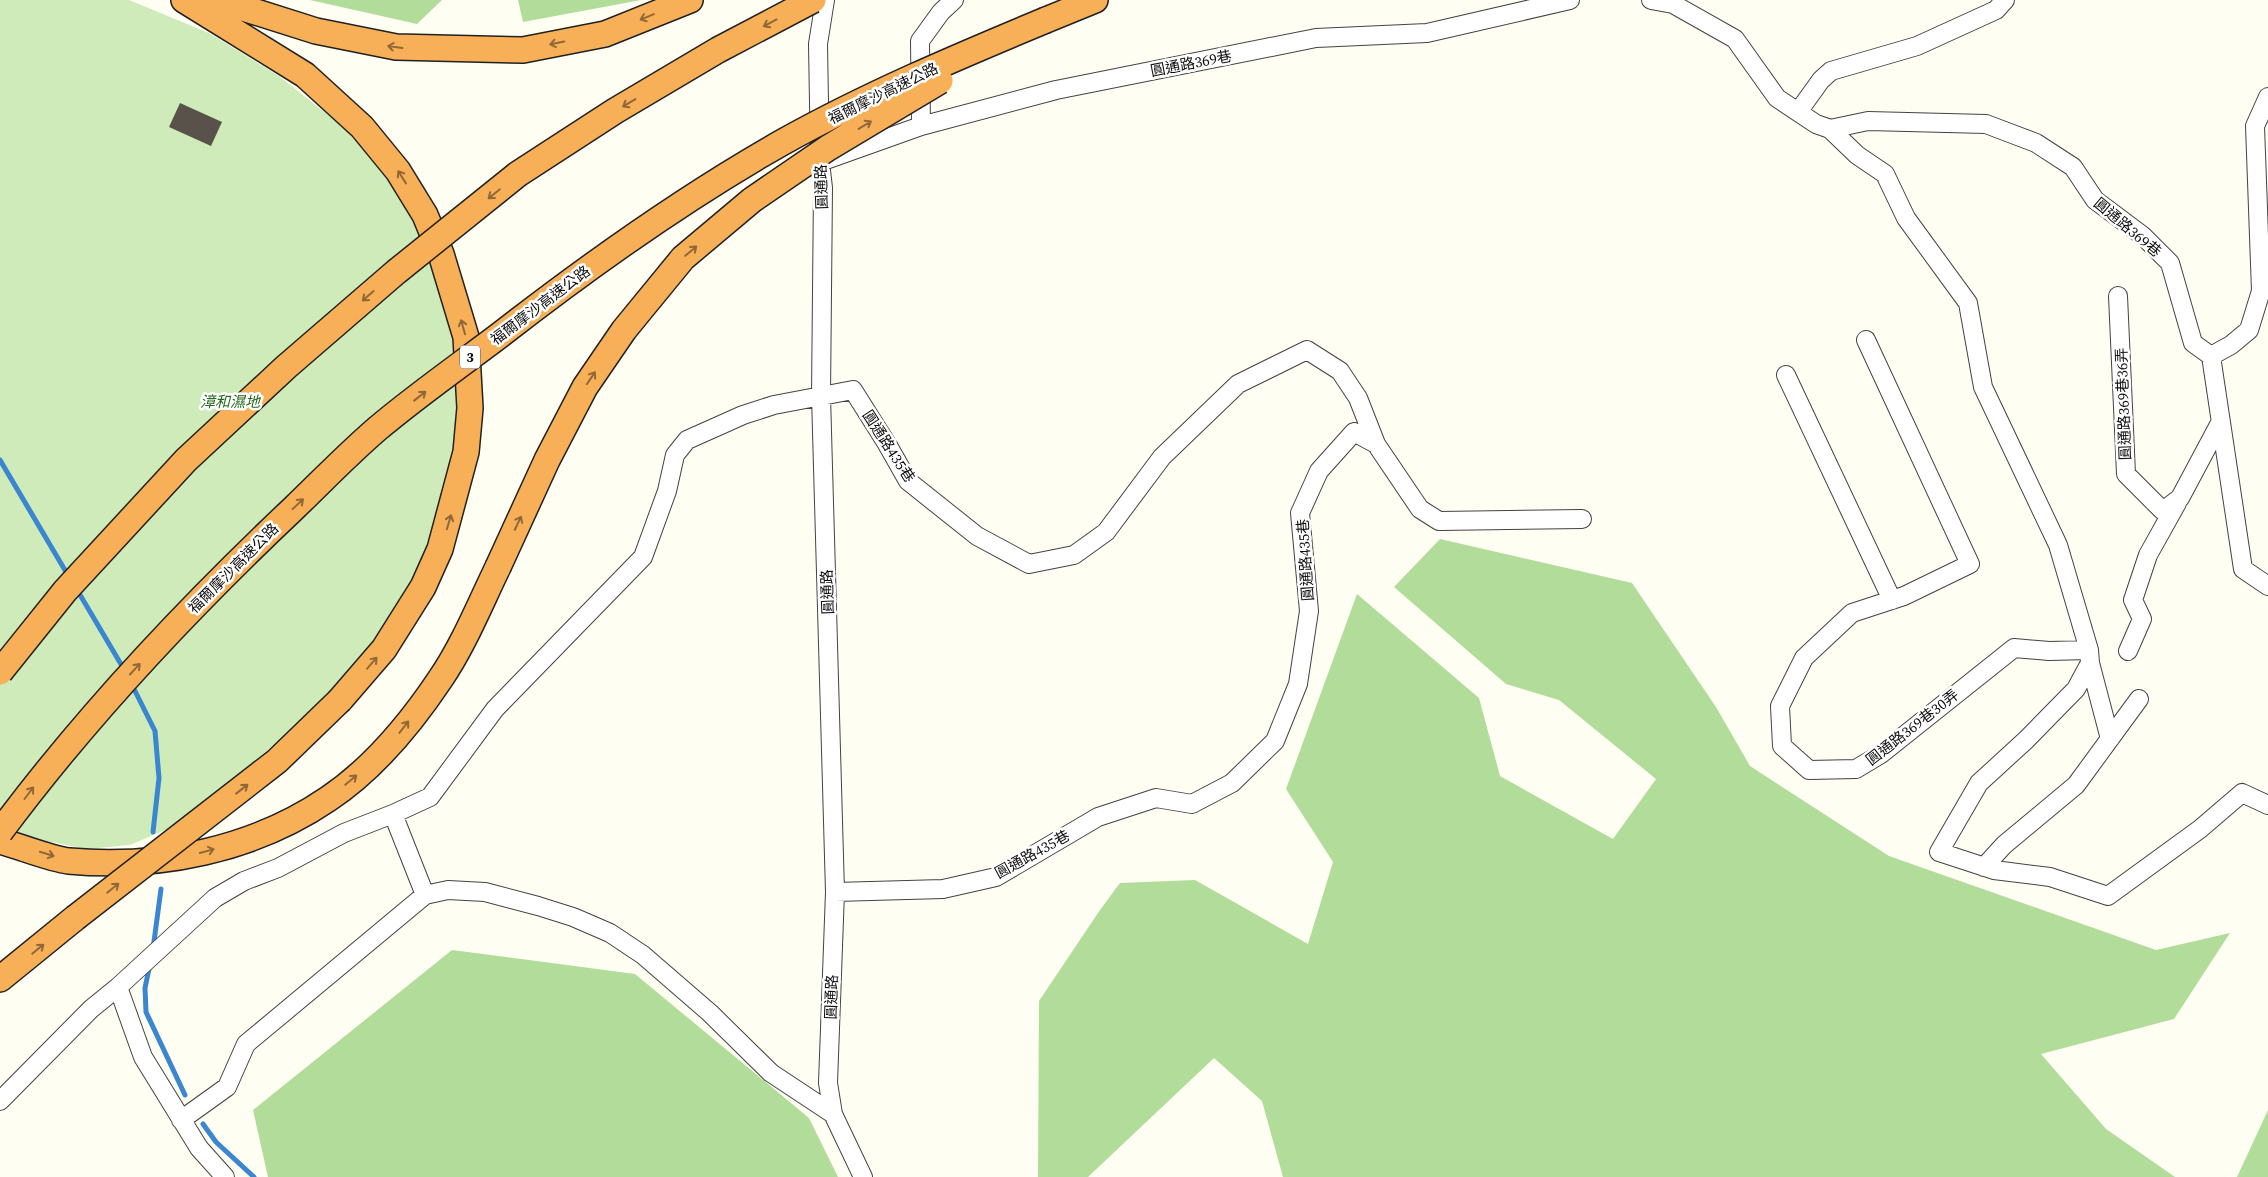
<svg xmlns="http://www.w3.org/2000/svg" width="2268" height="1177" font-family="'Source Serif 4','Noto Sans TC',serif">
<rect width="100%" height="100%" fill="#fffef2"/>
<path fill="#cfebba" d="M0 0H129L209 33 279 76 347 130 386 173 420 229 455 328 460 426 431 545 401 607 356 665 299 723 235 778 170 828 130 845 86 849 27 837 0 827Z"/>
<path fill="#b1dc99" d="M310 0H442L417 24Z
M518 0H641L523 22Z
M1440 539 1632 583 1716 707 1750 766 1889 856 2156 950 2230 933 2174 1019 2041 1054 2106 1129 2175 1177H1283L1262 1101 1214 1058 1088 1177H1038L1039 1001 1100 910 1120 883 1195 880 1308 944 1333 862 1286 789 1357 594 1479 698 1500 776 1613 839 1656 779 1559 700 1506 684 1394 587Z
M452 950 635 974 809 1118 838 1177H268L253 1110Z
M2268 1110V1177H2237Z"/>
<g fill="none" stroke-linecap="round" stroke-linejoin="round">
<path stroke="#3a86d1" stroke-width="5" d="M0 460 69 577
M76 588 125 671
M131 683 155 731 159 778 153 832
M153 949 161 889
M150 964 145 988 146 1012 185 1095
M203 1124 216 1142 254 1177"/>
</g>
<path fill="#59524b" d="M180 103 222 122 211 146 169 127Z"/>
<g fill="none" stroke-linecap="round" stroke-linejoin="round">
<g stroke="#434343" stroke-width="20">
<path id="minor" d="M825 0 818 44 820 162 823 188 821 396 835 892 828 1083 833 1114 863 1177
M1651 0 1673 4 1735 39 1777 98 1816 124 1830 129 1868 121 1986 124 2036 143 2073 167 2095 200 2143 236 2170 263 2193 343 2211 356 2231 345 2249 330 2261 291 2255 126 2268 97
M1798 112 1821 80 1831 71 1917 46 1996 10 2005 0
M921 126 920 41 941 12 954 0
M1830 129 1857 155 1885 174 1906 218 1968 303 1983 387 2058 545 2089 650 2090 663 2076 689 2026 740 1979 783 1939 852 1994 870 2050 877 2108 896 2200 829 2242 793 2268 805
M820 162 921 126 1056 90 1316 38 1427 33 1570 0
M2118 296 2126 474 2163 511 2180 498 2220 423
M1866 340 1970 564 1904 596 1852 613 1804 658 1780 706 1782 746 1809 770 1856 769 1881 754 2014 648 2049 651 2089 650
M2211 356 2243 569 2268 586
M1786 375 1892 600
M1376 444 1420 509 1439 521 1582 519
M2128 651 2142 619 2133 600 2148 555 2177 503
M2090 663 2110 739
M393 814 425 895
M1984 867 2004 845 2076 785 2139 699
M118 987 143 1057 199 1148 225 1177
M0 1101 91 1009 118 987 215 898 244 881 278 868 344 833 393 814 430 797 495 709 643 557 667 491 675 455 687 440 743 415 774 405 853 390 887 444 908 481 977 536 1029 564 1074 555 1106 532 1162 457 1238 384 1307 350 1340 371 1358 398 1376 444 1354 432 1319 471 1300 513 1309 611 1298 684 1275 741 1232 783 1192 804 1156 798 1098 817 996 877 943 889 835 892
M181 1120 227 1087 246 1044 425 895 448 890 485 892 538 906 573 917 610 933 643 955 710 1013 771 1073 833 1114"/>
</g>
<g stroke="#212121" stroke-width="28">
<path id="highway" d="M184 0 305 75 362 127 398 171 425 215 441 254 466 337 470 408 466 452 440 549 423 587 384 649 340 700
M218 0 316 31 396 47 523 50 605 34 690 0
M1046 20 1095 0
M0 841C19 846 51 859 69 861 159 869 253 850 328 799 373 769 411 723 441 678 464 644 480 604 498 567
M0 979 75 918"/>
</g>
<use href="#minor" stroke="#fff" stroke-width="18"/>
<use href="#highway" stroke="#f8b058" stroke-width="25"/>
<g stroke="#212121" stroke-width="28" stroke-linecap="butt">
<path id="highway-bridge" d="M498 567 547 460 585 387 624 330 683 258 752 200 828 148 940 81
M0 672 65 591 186 460 286 367 396 272 518 174 615 111 718 50 813 0
M0 832C87 715 188 608 294 508 321 482 348 454 377 429 416 396 459 366 500 335 590 265 684 198 783 142 867 95 957 57 1046 20
M75 918 277 761 340 700"/>
</g>
<use href="#highway-bridge" stroke="#f8b058" stroke-width="25"/>
</g>
<defs><path id="oneway-shaft" d="M-6 0H5M1.5-3L5.5 0L1.5 3" fill="none" stroke-width="1.6" stroke-linecap="round" stroke-linejoin="round" transform="scale(1.25)"/></defs>
<g stroke="#906838">
<use href="#oneway-shaft" transform="translate(647 17) rotate(158)"/>
<use href="#oneway-shaft" transform="translate(770 23) rotate(152)"/>
<use href="#oneway-shaft" transform="translate(557 43) rotate(169)"/>
<use href="#oneway-shaft" transform="translate(395 47) rotate(-172)"/>
<use href="#oneway-shaft" transform="translate(629 103) rotate(149)"/>
<use href="#oneway-shaft" transform="translate(865 125) rotate(-31)"/>
<use href="#oneway-shaft" transform="translate(402 177) rotate(-122)"/>
<use href="#oneway-shaft" transform="translate(494 194) rotate(141)"/>
<use href="#oneway-shaft" transform="translate(691 251) rotate(-40)"/>
<use href="#oneway-shaft" transform="translate(368 296) rotate(139)"/>
<use href="#oneway-shaft" transform="translate(463 327) rotate(-106)"/>
<use href="#oneway-shaft" transform="translate(591 378) rotate(-56)"/>
<use href="#oneway-shaft" transform="translate(420 396) rotate(-38)"/>
<use href="#oneway-shaft" transform="translate(298 504) rotate(-43)"/>
<use href="#oneway-shaft" transform="translate(449 522) rotate(-73)"/>
<use href="#oneway-shaft" transform="translate(518 523) rotate(-65)"/>
<use href="#oneway-shaft" transform="translate(372 663) rotate(-49)"/>
<use href="#oneway-shaft" transform="translate(135 669) rotate(-47)"/>
<use href="#oneway-shaft" transform="translate(404 727) rotate(-52)"/>
<use href="#oneway-shaft" transform="translate(351 780) rotate(-40)"/>
<use href="#oneway-shaft" transform="translate(242 789) rotate(-38)"/>
<use href="#oneway-shaft" transform="translate(29 793) rotate(-53)"/>
<use href="#oneway-shaft" transform="translate(207 851) rotate(-15)"/>
<use href="#oneway-shaft" transform="translate(47 854) rotate(17)"/>
<use href="#oneway-shaft" transform="translate(113 888) rotate(-39)"/>
<use href="#oneway-shaft" transform="translate(38 949) rotate(-39)"/>
</g>
<g text-anchor="middle" dominant-baseline="central" stroke-width="5" stroke-linejoin="round" paint-order="stroke">
<rect fill="#fff" stroke="#585858" stroke-width="1" x="460" y="345.5" width="20" height="23" rx="4"/>
<g font-size="14" font-weight="bold" fill="#101010">
<text x="470" y="357">3</text>
</g>
<g font-size="15" fill="#101010" stroke="#fff">
<text transform="translate(1191 63) rotate(-11)">圓通路369巷</text>
<text transform="translate(883 93) rotate(-26)">福爾摩沙高速公路</text>
<text transform="translate(821 187) rotate(-92)">圓通路</text>
<text transform="translate(2128 227) rotate(40)">圓通路369巷</text>
<text transform="translate(540 305) rotate(-37)">福爾摩沙高速公路</text>
<text transform="translate(2123 404) rotate(-92)">圓通路369巷36弄</text>
<text transform="translate(889 446) rotate(57)">圓通路435巷</text>
<text transform="translate(1305 560) rotate(-94)">圓通路435巷</text>
<text transform="translate(233 568) rotate(-45)">福爾摩沙高速公路</text>
<text transform="translate(827 592) rotate(-92)">圓通路</text>
<text transform="translate(1912 727) rotate(-38)">圓通路369巷30弄</text>
<text transform="translate(1032 854) rotate(-29)">圓通路435巷</text>
<text transform="translate(831 997) rotate(-88)">圓通路</text>
</g>
<g font-size="15" font-style="italic" fill="#266a1d" stroke="#fff">
<text x="230" y="401">漳和濕地</text>
</g>
</g>
</svg>
